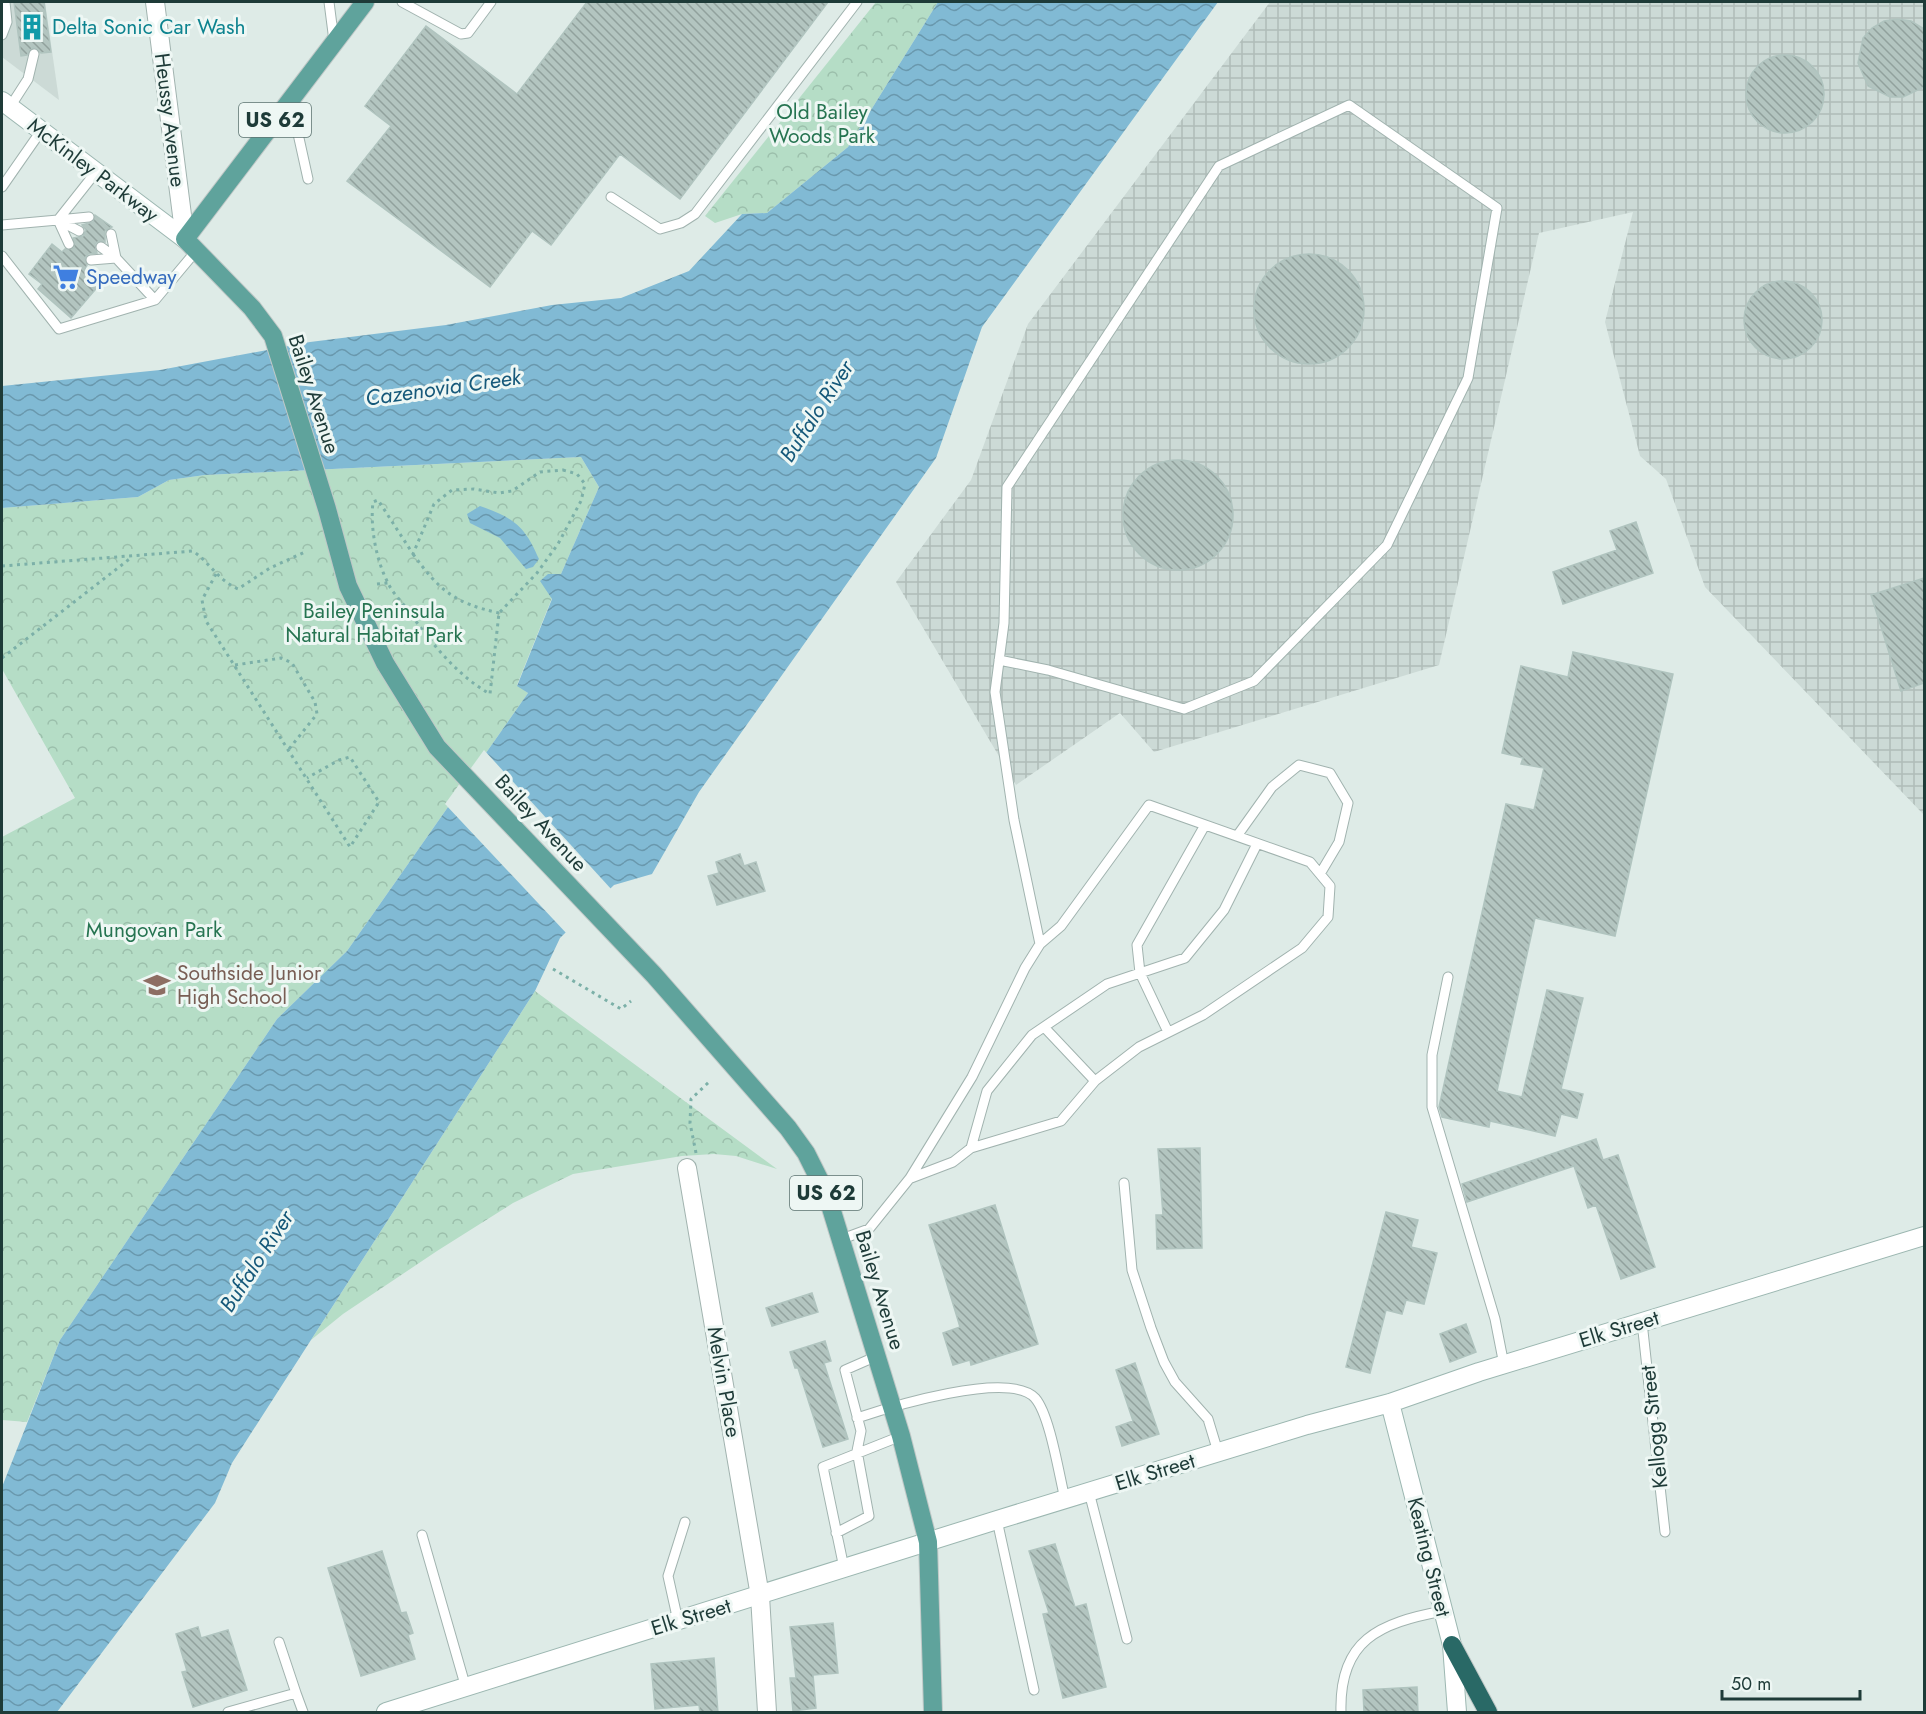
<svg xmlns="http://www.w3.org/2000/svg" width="1926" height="1714" font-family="Jost,sans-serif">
<defs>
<pattern id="industrial-grid" width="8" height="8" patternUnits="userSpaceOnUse" patternTransform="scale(1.5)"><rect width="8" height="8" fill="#ccdad6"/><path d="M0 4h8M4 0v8" fill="none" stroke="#afbcb8"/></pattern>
<pattern id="park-crowns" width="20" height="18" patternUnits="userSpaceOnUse" patternTransform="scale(1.5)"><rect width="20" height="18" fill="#b5ddc6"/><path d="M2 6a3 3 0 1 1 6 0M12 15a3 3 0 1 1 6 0" fill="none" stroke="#9bbfab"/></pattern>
<pattern id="water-waves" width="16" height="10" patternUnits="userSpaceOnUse" patternTransform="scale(1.5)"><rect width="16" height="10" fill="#81bad4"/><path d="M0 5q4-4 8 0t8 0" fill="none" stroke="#6998ad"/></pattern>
<pattern id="building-back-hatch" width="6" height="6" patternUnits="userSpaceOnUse" patternTransform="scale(1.5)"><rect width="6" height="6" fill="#b3c5c0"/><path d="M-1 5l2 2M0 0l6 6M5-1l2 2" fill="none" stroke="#91a19d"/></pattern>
</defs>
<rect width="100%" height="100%" fill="#deebe7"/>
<path fill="#ccdad6" d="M2 2H45L59 100 2 57Z"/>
<path fill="url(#industrial-grid)" d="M1270 2H1924V815L1705 587 1666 479 1640 456 1605 322 1633 212 1539 233 1439 665 1154 752 1120 713 1016 785 896 582 971 480 1028 324Z"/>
<path fill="url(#park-crowns)" d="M876 2H938L848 147 767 213 742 214 715 223 705 216Z
M581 457 599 487 561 574H548L552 598 517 685 528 693 347 951 277 1019 60 1340 27 1422 2 1420V837L75 798 2 669V508L138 497 169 480 205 475Z
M535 991 777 1169 736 1156 714 1154 682 1156 573 1174 513 1203 437 1251 343 1314 311 1340Z"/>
<path fill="url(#water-waves)" d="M938 2H1218L982 327 936 458 699 792 652 874 614 885 560 938 535 991 232 1463 215 1503 57 1712H2V1487L60 1340 277 1019 347 951 528 693 517 686 552 599 540 581 548 574H561L599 487 581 457 205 475 169 480 138 497 2 508V386L160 370 310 342 446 325 552 305 621 298 689 271 742 214 767 213 848 147Z
M480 506C514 518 525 526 539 559L533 567 526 569 500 538 470 523 467 514Z"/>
<path fill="#deebe7" d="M484 750 612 890 568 935 445 804Z"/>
<path fill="url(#building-back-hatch)" stroke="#b0c4bf" stroke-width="1.5" d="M14 2H44L51 52 41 53 33 47 27 55 21 56Z
M587 2H828L680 199 620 154 551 245 532 231 490 287 347 181 391 126 365 106 426 26 517 94Z
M1897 19 1911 21 1924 29V87L1903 97H1890L1868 86 1858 63 1863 38 1872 28 1884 21Z
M1746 94a39 39 0 1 1 78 0a39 39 0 1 1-78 0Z
M95 215 112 227 105 231V242L99 241 95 244 97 253 88 254 85 258 87 265 85 269 100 284 71 318 38 289 42 284 29 274 52 244 62 252 65 249 74 248 73 238 83 236 86 230 82 225 93 222Z
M1254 309a55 55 0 1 1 110 0a55 55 0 1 1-110 0Z
M1744 320a39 39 0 1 1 78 0a39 39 0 1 1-78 0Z
M1123 515a55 55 0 1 1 110 0a55 55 0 1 1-110 0Z
M1636 522 1653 573 1563 604 1553 572 1617 550 1610 531Z
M1924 578V683L1901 691 1871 595Z
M1573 652 1673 674 1615 936 1535 918 1497 1091 1522 1097 1547 990 1583 998 1561 1089 1583 1094 1577 1118 1561 1114 1555 1136 1490 1121 1489 1127 1442 1117 1439 1107 1506 804 1534 810 1544 768 1521 764 1523 758 1502 753 1521 666 1568 677Z
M740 854 744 866 756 862 765 891 717 905 708 876 719 873 716 862Z
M1596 1139 1603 1160 1618 1155 1655 1267 1621 1279 1596 1205 1588 1208 1574 1166 1467 1202 1462 1184Z
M1200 1148 1202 1248 1157 1249 1156 1215H1163L1158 1149Z
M995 1205 1038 1344 971 1365 970 1360 953 1365 943 1333 960 1327 929 1225Z
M1386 1212 1418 1220 1411 1247 1437 1253 1424 1304 1406 1300 1402 1314 1386 1310 1370 1373 1346 1367Z
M812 1293 818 1312 772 1326 766 1308Z
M1466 1324 1476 1352 1450 1362 1440 1334Z
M825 1341 831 1361 824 1363 848 1439 823 1447 798 1368H795L790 1352Z
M1135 1363 1159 1434 1122 1446 1116 1427 1133 1421 1116 1370Z
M1055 1544 1075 1607 1086 1604 1106 1687 1063 1698 1043 1614 1049 1613 1029 1551Z
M382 1551 401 1613 406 1612 413 1633 408 1635 415 1659 361 1676 328 1568Z
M833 1623 838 1673 813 1675 816 1708 793 1711 790 1678H796L790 1627Z
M198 1627 201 1638 228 1630 247 1690 193 1707 182 1672 187 1671 176 1634Z
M714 1658 718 1713H700L699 1705 655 1709 651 1664Z
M1417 1687 1418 1713H1364L1363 1690Z"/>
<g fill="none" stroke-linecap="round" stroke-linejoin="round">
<g stroke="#a1b3af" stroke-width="11">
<path id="lane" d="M329 2 334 41
M402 2 461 34 468 33 491 2
M2 35 7 22 5 2
M291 102 308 179
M10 107 28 79 34 54
M2 187 41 131
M611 197 660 229 681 223 695 214 857 2
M89 217 58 220 96 172
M58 220 69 244
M2 225 58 220 79 231
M111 234 116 258 155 300
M101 247 116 258
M2 256 59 329 155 300 196 251
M91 260 116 258
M1237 836 1272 787 1299 765 1330 773 1348 803 1339 842 1320 874
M1448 977 1432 1055V1107L1495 1319 1504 1365
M1044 1027 1095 1081
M1168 1032 1140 973 1137 945 1205 825
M971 1148 987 1091 1032 1035 1107 984 1185 958 1224 910 1257 844
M911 1178 953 1162 971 1148 1061 1121 1095 1081 1139 1047 1203 1015 1302 948 1328 917 1330 886 1310 862 1149 805 1061 926 1040 944
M1124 1183 1132 1270 1151 1328 1164 1362 1175 1382 1208 1419 1218 1452
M842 1239 869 1229 910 1178 972 1077 1025 968 1040 944 1014 820 995 692 1004 623 1007 487 1219 166 1349 105 1497 208 1468 378 1387 545 1254 681 1184 709 1048 670 999 660
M1642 1322 1665 1532
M857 1418C890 1407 1009 1370 1035 1398 1050 1415 1059 1475 1065 1499
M1089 1492 1127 1639
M997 1520 1034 1690
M836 1533 869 1516 857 1451 861 1431 845 1370 877 1356
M422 1535 466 1688
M844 1568 823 1467 901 1436
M678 1621 668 1576 685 1522
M279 1642 296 1693
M228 1712 296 1693 303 1712
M1341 1712C1339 1640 1379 1623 1443 1611"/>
</g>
<g stroke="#a1b3af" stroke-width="20">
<path id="street" d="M155 2 185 239
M687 1168 760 1596 767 1712"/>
</g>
<g stroke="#9cb7b1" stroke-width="20">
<path id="secondary" d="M2 101 185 239
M1390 1403 1452 1645 1457 1712
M386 1712 997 1520 1307 1425 1390 1403 1479 1372 1924 1236"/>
</g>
<g stroke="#c0c8c7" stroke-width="20">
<path id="primary" d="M365 2 185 239 252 308 273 336 327 509 348 586 385 663 437 747 654 975 788 1128 806 1153 827 1195 901 1436 928 1542 933 1712"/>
</g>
<g stroke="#c0c8c7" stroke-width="20">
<path id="highway" d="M1452 1645 1488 1712"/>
</g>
<path stroke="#7cb0a8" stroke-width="3" stroke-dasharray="3 4.5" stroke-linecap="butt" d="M563 470 577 474 585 484 581 501 558 544 537 573 499 613 490 694C455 674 430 641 407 609 401 601 392 592 388 583 376 560 370 527 373 502L378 500 413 554 434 504 452 490 474 489 499 493 512 491 540 472Z
M413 554C439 590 454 603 499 613
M2 566 193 551C210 563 218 580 238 589L270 568 307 551
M216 574 202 600 206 621 350 847 379 802 350 757 339 760 307 778
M377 584 388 583
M2 658 132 557
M235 665 281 658 292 663 315 702 317 714 289 749
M553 969 621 1009 631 1001
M696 1153 690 1123 691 1099 709 1082"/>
<use href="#lane" stroke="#fff" stroke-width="9"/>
<use href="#street" stroke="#fff" stroke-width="18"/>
<use href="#secondary" stroke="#fff" stroke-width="18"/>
<use href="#primary" stroke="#5fa39c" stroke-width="18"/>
<use href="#highway" stroke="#296966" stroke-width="18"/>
</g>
<defs>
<g id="building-bare" transform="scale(2.07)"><path d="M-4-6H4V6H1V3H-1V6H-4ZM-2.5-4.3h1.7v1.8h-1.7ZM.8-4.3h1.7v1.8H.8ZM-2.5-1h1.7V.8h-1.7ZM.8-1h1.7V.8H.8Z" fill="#0f9aa8" stroke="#eef7f4" stroke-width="2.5" paint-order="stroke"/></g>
<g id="supermarket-bare" transform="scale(2.07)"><path d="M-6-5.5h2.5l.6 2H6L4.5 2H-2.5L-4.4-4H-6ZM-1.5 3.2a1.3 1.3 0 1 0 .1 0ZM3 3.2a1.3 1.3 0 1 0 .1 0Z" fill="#3f7fe0" stroke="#eef7f4" stroke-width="2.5" paint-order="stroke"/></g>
<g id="school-bare" transform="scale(2.07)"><path d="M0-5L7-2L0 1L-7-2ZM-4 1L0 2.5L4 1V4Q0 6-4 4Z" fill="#8d6e63" stroke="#eef7f4" stroke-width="2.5" paint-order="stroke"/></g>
</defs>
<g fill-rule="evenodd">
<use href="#building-bare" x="32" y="27"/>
<use href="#supermarket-bare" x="66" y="277"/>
<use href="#school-bare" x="157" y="985"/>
</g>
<g text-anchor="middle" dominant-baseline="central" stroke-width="6" stroke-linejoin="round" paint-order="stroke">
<g fill="#eef7f4" stroke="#5c7370" stroke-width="1.5">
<rect x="239" y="103" width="72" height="34" rx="4.5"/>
<rect x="790" y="1176" width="72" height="34" rx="4.5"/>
</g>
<g font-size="20" font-weight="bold" fill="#1e3b38">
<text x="275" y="120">US 62</text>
<text x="826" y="1193">US 62</text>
</g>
<g font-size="21" fill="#0d838f" stroke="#eef7f4" text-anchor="start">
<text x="52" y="27">Delta Sonic Car Wash</text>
</g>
<g font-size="21" fill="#267451" stroke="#eef7f4">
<text x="822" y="112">Old Bailey<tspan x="822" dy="24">Woods Park</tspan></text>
<text x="374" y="611">Bailey Peninsula<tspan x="374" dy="24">Natural Habitat Park</tspan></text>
<text x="154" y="930">Mungovan Park</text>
</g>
<g font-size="21" fill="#1e3b38" stroke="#eef7f4">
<text transform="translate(170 120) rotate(83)">Heussy Avenue</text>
<text transform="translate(93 170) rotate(37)">McKinley Parkway</text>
<text transform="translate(314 394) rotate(72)">Bailey Avenue</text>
<text transform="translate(541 823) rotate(47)">Bailey Avenue</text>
<text transform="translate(880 1290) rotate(73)">Bailey Avenue</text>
<text transform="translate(1619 1329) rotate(-17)">Elk Street</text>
<text transform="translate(724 1382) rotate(80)">Melvin Place</text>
<text transform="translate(1654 1427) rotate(-96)">Kellogg Street</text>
<text transform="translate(1155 1472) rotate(-17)">Elk Street</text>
<text transform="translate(1429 1557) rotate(76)">Keating Street</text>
<text transform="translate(691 1617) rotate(-17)">Elk Street</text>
</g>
<g font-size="21" fill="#366cbe" stroke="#eef7f4" text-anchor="start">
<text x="86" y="277">Speedway</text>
</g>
<g font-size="21" fill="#785e54" stroke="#eef7f4" text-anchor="start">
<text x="177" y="973">Southside Junior<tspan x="177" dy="24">High School</tspan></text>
</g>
<g font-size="22" font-style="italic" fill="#16597a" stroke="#eef7f4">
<text transform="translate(443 387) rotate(-8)">Cazenovia Creek</text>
<text transform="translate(816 411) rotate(-57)">Buffalo River</text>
<text transform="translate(256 1261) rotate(-57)">Buffalo River</text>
</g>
</g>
<rect width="1926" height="1714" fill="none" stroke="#1e3b38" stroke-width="6"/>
<path d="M1722 1690v9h138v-9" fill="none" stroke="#1e3b38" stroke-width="3"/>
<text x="1731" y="1690" font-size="18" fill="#1e3b38" stroke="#eef7f4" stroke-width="4.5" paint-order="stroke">50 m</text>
</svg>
